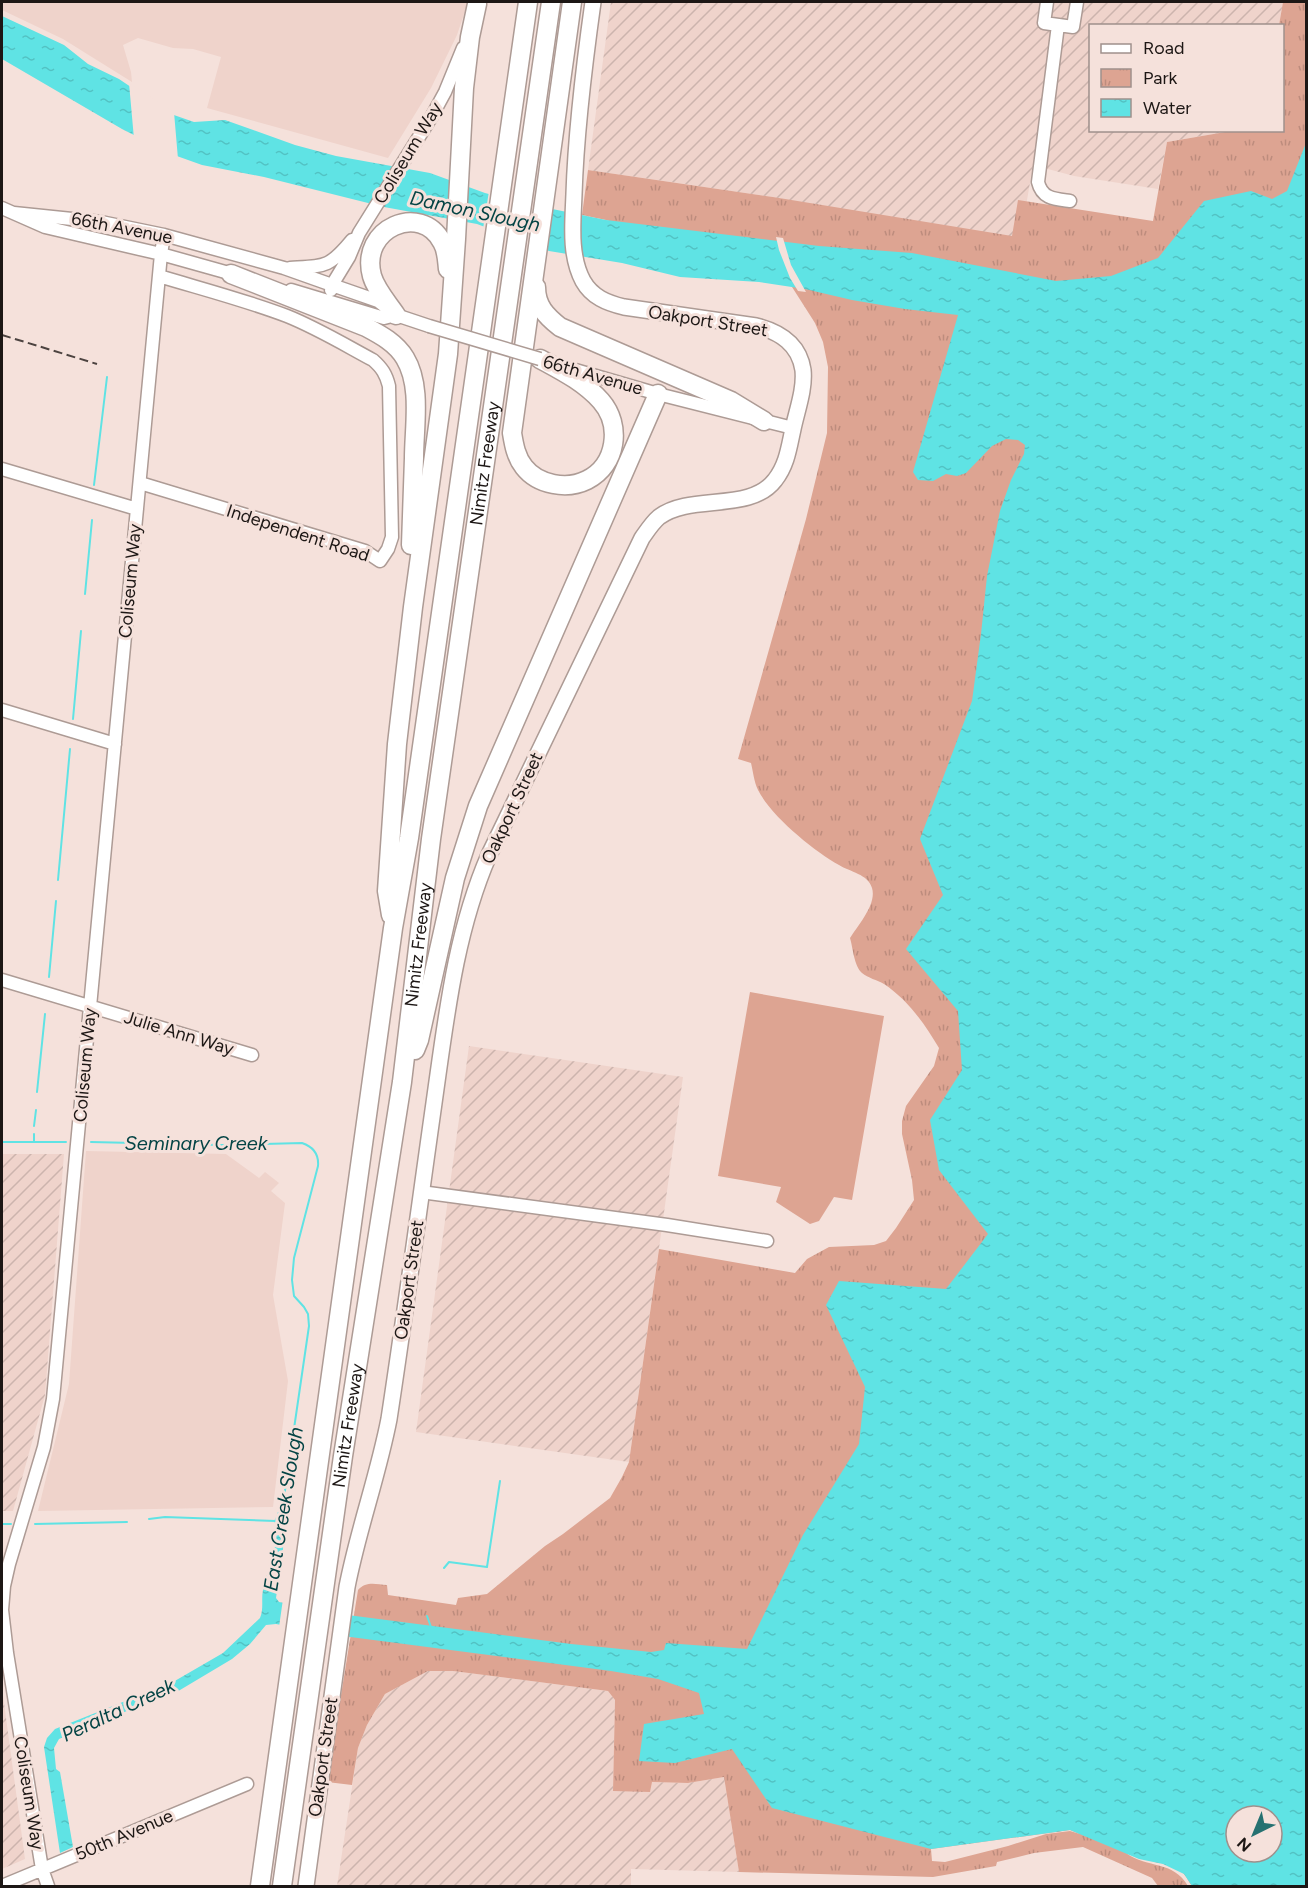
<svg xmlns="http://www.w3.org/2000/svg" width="1308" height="1888" font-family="Figtree,sans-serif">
<defs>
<pattern id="industrial-furrows" width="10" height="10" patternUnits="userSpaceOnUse" patternTransform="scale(1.5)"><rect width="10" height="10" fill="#efd3cb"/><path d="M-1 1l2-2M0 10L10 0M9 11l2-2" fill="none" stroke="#ccb4ad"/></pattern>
<pattern id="park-tufts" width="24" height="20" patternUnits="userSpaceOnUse" patternTransform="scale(1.5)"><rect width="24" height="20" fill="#dda492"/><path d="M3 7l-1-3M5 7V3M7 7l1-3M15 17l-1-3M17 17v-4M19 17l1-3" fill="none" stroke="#bd8c7d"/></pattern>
<pattern id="water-ripples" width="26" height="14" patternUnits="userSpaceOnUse" patternTransform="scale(1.5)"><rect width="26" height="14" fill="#5fe3e4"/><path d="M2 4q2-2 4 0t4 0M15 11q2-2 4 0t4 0" fill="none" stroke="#52c2c3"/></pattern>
</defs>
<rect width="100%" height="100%" fill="#f5e1db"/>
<path fill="#efd3cb" d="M2 2H468L457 35 431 88 388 158 207 108 221 57 193 49 173 48 138 38 123 45 131 72 132 82 63 39 2 10Z
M86 1151 226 1154 259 1178 265 1172 279 1183 271 1191 285 1203 273 1295 288 1381 273 1507 38 1511 69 1384Z"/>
<path fill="url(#industrial-furrows)" d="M611 2H1283L1279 25 1090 26V130L1231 131 1167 142 1158 189 1074 176 1033 165 1019 247 773 197 588 170Z
M469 1046 683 1077 629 1462 416 1432Z
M2 1154H64L45 1395 13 1511H2Z
M428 1671H453L608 1691 615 1700 613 1791H650L651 1782 688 1783 724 1777 739 1872 631 1869V1886H337L358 1748 367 1725 385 1694Z
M2 1688 25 1859 2 1869Z"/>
<path fill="#dda492" d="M750 992 884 1016 852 1200 834 1197 819 1221 810 1224 776 1202 781 1187 718 1176Z"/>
<path fill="url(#park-tufts)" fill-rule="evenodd" d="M1283 2H1306V1886H1192C1189 1883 1187 1877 1184 1874 1172 1862 1142 1860 1126 1853 1148 1869 1173 1860 1188 1886H1158L1152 1878 1083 1847 1034 1853 997 1862 996 1866 933 1877 739 1872 724 1777 688 1783 652 1782 650 1792 613 1791 615 1700 608 1691 453 1671H428L385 1694 367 1725 358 1748 352 1785 327 1782 358 1590C366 1581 375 1584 387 1585L388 1595 456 1605 458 1598 487 1594 545 1546 563 1534 610 1498 622 1477 629 1462 659 1249 795 1273 807 1259 829 1247 874 1245 886 1241 896 1228 914 1200 912 1180 902 1134V1121L906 1106 934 1066 939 1048C924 1023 908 1000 884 984 877 980 868 978 862 973 854 966 853 948 850 938 858 925 877 904 872 888 868 874 850 872 839 865 814 851 771 816 758 790 754 782 753 771 751 763L738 759 806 519 827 433 828 367 823 342 815 323 785 276 606 220 582 215 588 170 773 197 1012 236 1018 200 1153 221 1167 142 1231 131 1282 130V26L1279 25ZM1236 1816H1272V1852H1236ZM1070 1830 1080 1834 1070 1831 1046 1834 1008 1846 945 1862 932 1861 931 1849Z"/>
<path fill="url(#water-ripples)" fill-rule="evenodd" d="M2 16 64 45 88 64 119 79 171 114 194 122 225 120 295 145 336 156 430 173 485 193 523 203 606 220 819 246 912 253 1056 281 1111 276 1158 258 1204 201 1251 191 1272 199 1287 191 1306 143V1886H1192L1184 1874 1163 1864 1139 1859 1070 1830 931 1849 772 1808 732 1749 675 1763 639 1761 644 1724 704 1714 699 1693 658 1679 611 1671 335 1635 276 1624 266 1625 250 1644 232 1659 175 1693 173 1692 59 1739 54 1748 56 1769 60 1772 73 1847 60 1853 44 1747 47 1738 55 1729 173 1682 223 1653 260 1618C264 1609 261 1599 263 1590 266 1573 283 1536 274 1521 278 1515 278 1508 283 1502L285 1507 283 1549 276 1598 279 1602 340 1614 571 1644 651 1652 664 1650 666 1643 747 1649 803 1535 859 1444 865 1387 826 1305 839 1281 946 1289 988 1234 939 1170 930 1120 962 1070 958 1011 906 949 943 895 920 839 972 701 981 634 987 576 1000 511 1011 480 1024 454 1025 445 1018 440 1006 439 992 446 966 473 957 476 946 474 933 481 918 480 913 472 958 315 905 309 852 300 805 289 759 282 680 277 622 263 549 251 477 224 384 207 264 177 202 165 174 155 122 129 2 59ZM1236 1816H1272V1852H1236Z"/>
<path fill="#f5e1db" d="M129 83 174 112 178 159 134 139Z
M489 191 536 203 529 246 483 229Z
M776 237 783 238 791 265 806 292 798 291 790 278 779 250Z
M283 1599 336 1610 332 1637 279 1627Z"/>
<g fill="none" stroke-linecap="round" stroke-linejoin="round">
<path stroke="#5fe3e4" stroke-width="2" d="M94 485 107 377
M85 594 92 520
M73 719 81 631
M58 880 70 749
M49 977 56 901
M37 1092 45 1014
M34 1126 36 1110
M2 1142H66
M34 1142V1134
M91 1142 222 1145 302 1143C314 1147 319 1154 318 1166L294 1258 292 1280 294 1296 304 1307 308 1314 309 1326 283 1504
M149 1519 165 1517 275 1521
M2 1524H11
M35 1524 127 1522
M444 1568 449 1562 487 1567 500 1481
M427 1616 431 1627"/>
<g stroke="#ad9b95" stroke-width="15">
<path id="minor" d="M1047 2 1044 23 1073 27 1077 2
M1058 25 1038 182C1042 199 1055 199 1070 201
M2 208 45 227 161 254 236 275
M14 213 101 222 164 235 284 268 332 285 378 301 396 315 429 326
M290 268C325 266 329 268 352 240
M291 290 384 318 396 315
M331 290 332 285 349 257 359 233 432 116 445 92 463 48
M565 367 658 394 793 428
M2 469 137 509
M140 483 365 551 380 561 388 549 392 537 389 386C386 374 382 368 373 360 345 345 317 328 287 316 245 300 202 289 159 276
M2 710 115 744
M2 980 252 1055
M421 1192 667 1225 767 1241
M2 1886 247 1784
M48 1886 42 1869 7 1653 2 1610 4 1586 9 1564 44 1447 53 1399 161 254 164 235"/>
</g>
<g stroke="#ad9b95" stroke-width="18">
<path id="major" d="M306 1886 347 1587C358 1530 378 1476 389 1419 405 1314 419 1209 434 1103 446 1019 455 933 489 855L642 538C647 531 652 523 659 517 691 493 750 513 775 480 787 465 789 447 793 429 797 410 805 389 803 370 799 344 780 332 756 326L624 307C607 303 592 297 583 281 569 255 573 222 574 194 576 129 584 66 593 2"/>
</g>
<g stroke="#ad9b95" stroke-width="21">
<g id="highway">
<path d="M231 274 366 327C381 335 396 343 405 358 422 386 414 427 414 458 413 487 412 516 411 545"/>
<path d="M536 287C536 306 546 316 560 327L731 401 764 421"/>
<path d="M396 315C388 303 376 290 372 276 359 228 421 202 442 242 447 250 447 260 448 269"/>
<path d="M540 359C562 371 584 382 601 401 622 425 617 465 587 480 567 490 538 485 524 467 516 457 514 445 512 433L572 2"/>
<path d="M391 915 387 891 397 744 413 607 448 354 456 239 464 88 470 37 477 4"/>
<path d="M415 1050 419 1040 455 878 478 806 658 394"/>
<path d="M260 1886 393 928 409 838 528 2"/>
<path id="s1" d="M282 1886 343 1456 402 1082 431 839 551 2"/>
</g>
</g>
<use href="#minor" stroke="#fff" stroke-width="12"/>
<use href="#major" stroke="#fff" stroke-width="15"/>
<use href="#highway" stroke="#fff" stroke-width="18"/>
<path stroke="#4c4340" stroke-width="2" stroke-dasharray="9 4.5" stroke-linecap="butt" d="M2 335 97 364"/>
<g stroke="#ad9b95" stroke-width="15" stroke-linecap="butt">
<path id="minor-bridge" d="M429 326 540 359"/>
</g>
<use href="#minor-bridge" stroke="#fff" stroke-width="12"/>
</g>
<g text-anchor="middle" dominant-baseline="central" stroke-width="6" stroke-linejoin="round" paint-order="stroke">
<g font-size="18" fill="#1d1715" stroke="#f5e1db">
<text transform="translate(408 153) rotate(-59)">Coliseum Way</text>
<text transform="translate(122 228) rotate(11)">66th Avenue</text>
<text transform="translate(708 321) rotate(9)">Oakport Street</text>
<text transform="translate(593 375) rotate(16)">66th Avenue</text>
<text stroke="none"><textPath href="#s1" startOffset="1437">Nimitz Freeway</textPath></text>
<text transform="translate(298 533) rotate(18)">Independent Road</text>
<text transform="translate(130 581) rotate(-85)">Coliseum Way</text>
<text transform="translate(512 808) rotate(-65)">Oakport Street</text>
<text stroke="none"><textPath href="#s1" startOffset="951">Nimitz Freeway</textPath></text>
<text transform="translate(179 1033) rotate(17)">Julie Ann Way</text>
<text transform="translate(85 1065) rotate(-85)">Coliseum Way</text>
<text transform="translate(409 1280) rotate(-82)">Oakport Street</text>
<text stroke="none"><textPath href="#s1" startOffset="465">Nimitz Freeway</textPath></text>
<text transform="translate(323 1757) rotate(-82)">Oakport Street</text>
<text transform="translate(29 1793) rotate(81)">Coliseum Way</text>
<text transform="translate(124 1835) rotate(-23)">50th Avenue</text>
</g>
<g font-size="20" font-style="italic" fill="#044445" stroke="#f5e1db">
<text transform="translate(475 211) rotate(12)">Damon Slough</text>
<text x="196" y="1143">Seminary Creek</text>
<text transform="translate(283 1509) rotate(-81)">East Creek Slough</text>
<text transform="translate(118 1710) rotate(-25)">Peralta Creek</text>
</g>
</g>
<rect width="1308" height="1888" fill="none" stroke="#1d1715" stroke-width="6"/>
<rect x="1089" y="24" width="195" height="108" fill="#f5e1db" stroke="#9f908c" stroke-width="1.5"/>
<rect x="1101" y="44" width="30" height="9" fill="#ffffff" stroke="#9f908c" stroke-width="1.5"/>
<text x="1143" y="54" font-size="18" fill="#1d1715">Road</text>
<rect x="1101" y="69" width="30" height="18" fill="url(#park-tufts)" stroke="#9f908c" stroke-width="1.5"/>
<text x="1143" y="84" font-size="18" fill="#1d1715">Park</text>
<rect x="1101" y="99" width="30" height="18" fill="url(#water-ripples)" stroke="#9f908c" stroke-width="1.5"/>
<text x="1143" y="114" font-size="18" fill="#1d1715">Water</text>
<g transform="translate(1254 1834) rotate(223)"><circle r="28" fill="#f5e1db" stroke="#9f908c" stroke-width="1.5"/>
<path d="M0-4.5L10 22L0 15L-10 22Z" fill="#267171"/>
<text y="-9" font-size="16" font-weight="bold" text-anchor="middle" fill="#1d1715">N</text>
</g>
</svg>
